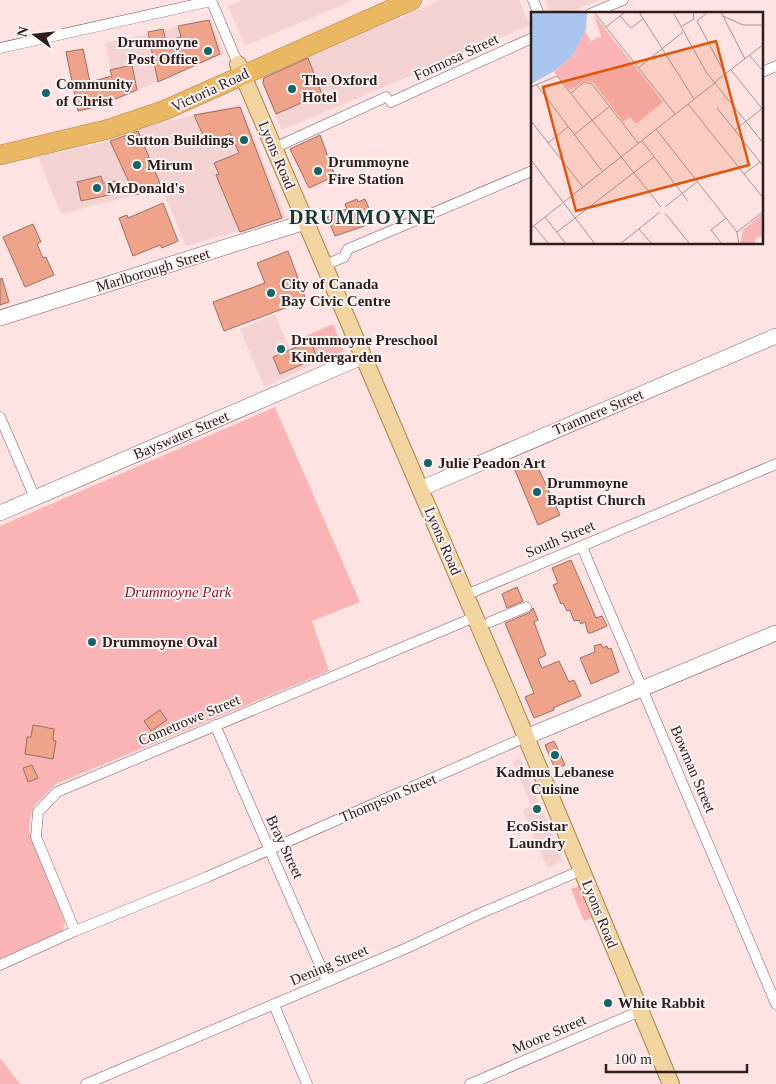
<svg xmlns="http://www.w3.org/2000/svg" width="776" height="1084" font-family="Georgia,serif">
<rect width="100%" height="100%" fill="#ffe2e2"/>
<path fill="#f3d2d1" d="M242 0H353L245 46 228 6Z
M441 0H519L530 25 282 130 260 78Z
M545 0H598L567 14H552Z
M211 20 224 54 97 107 91 82 112 76 105 43Z
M240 104 286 217 186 246 137 129Z
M110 141 135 195 61 214 38 157Z
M275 314 287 344 308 335 319 362 264 387 240 329Z
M520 758 562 858 561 862 547 867 523 810 531 806 513 762Z"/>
<path fill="#fab4b5" d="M333 324 344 351 319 362 308 335Z
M275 407 360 602 312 621 329 671 56 784 35 805 31 814 29 830 65 922 62 933 0 960V526Z
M579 886 592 918 584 921 571 889Z
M0 1058 20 1084H21H0Z"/>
<path fill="#f0a38b" stroke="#977064" d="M209 20 220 54 158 82 148 32 163 29 166 41 181 37 178 26Z
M83 49 90 82 112 76 110 70 132 65 137 90 99 106 78 111 66 52Z
M308 58 322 94 276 114 263 83 264 78Z
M240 107 282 218 240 232 216 175 219 174 214 163 239 153 230 133 208 146 194 115Z
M138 131 162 188 135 195 110 141Z
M320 135 335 176 309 188 290 149Z
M101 176 103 183 116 181 118 193 81 201 77 182Z
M357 199 358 202 365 199 373 218 366 221 367 225 335 236 327 217 347 209 345 204Z
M163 203 178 241 162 248 160 245 133 256 119 218 127 215 128 218Z
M33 224 41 242 37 244 43 258 46 257 54 275 25 287 3 237Z
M288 251 306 300 224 331 213 302 265 283 257 263Z
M2 278 9 302 0 305V279Z
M309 337 317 358 280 374 273 357 299 346 298 342Z
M534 459 560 515 538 525 514 468Z
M571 560 596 618 602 616 607 626 591 633H588L585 622 581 624 579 620 574 621 570 610 567 611 563 603 561 604 553 585 558 583 552 568Z
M517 587 523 601 507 608 502 594Z
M533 608 538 620 534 622 546 655 538 659 542 668 559 661 569 682 574 680 581 696 553 708 554 710 534 718 525 697 534 693 505 623 529 613Z
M601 644 603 648 607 646 608 649 611 648 619 672 591 684 580 658 595 652 594 646Z
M160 710 167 720 151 731 144 721Z
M33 725 54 729 53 740 56 741 53 759 25 754 27 737H31Z
M554 741 565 765 555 769 545 745Z
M32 765 38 778 28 782 23 768Z"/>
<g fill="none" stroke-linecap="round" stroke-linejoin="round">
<g stroke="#81595a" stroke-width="11">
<path id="street" d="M211 0 238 64
M533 0 539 14
M590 14 623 0
M0 48 211 1
M762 72 776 66
M391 102 532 38
M274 148 386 97
M323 266 344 257 348 249 532 171
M0 417 35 498
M582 547 776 1004
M466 595 776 464
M490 622 526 607
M215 725 327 981
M75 931 36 837 38 812 57 792 475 617
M0 965 75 931 207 877 526 737
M274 1005 307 1084
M86 1084 409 947 479 914 582 870
M470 1084 640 1011"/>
</g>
<g stroke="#81595a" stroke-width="16">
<path id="secondary" d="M0 318 305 222
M420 489 776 336
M0 513 362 357
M526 737 776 633"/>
</g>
<g stroke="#a8814a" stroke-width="18">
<path id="primary" d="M238 64 508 694 671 1084"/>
</g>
<g stroke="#a8814a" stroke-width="20">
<path id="highway" d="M0 155 109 129 165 110 412 0"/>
</g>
<use href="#street" stroke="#fff" stroke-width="10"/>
<use href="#secondary" stroke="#fff" stroke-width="15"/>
<use href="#primary" stroke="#f2d4a1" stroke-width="16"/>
<use href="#highway" stroke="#eab763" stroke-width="19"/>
</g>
<g fill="#156467" stroke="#fef4f4" stroke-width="2">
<circle cx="208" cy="51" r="5"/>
<circle cx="292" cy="89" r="5"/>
<circle cx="46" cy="93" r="5"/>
<circle cx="244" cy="140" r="5"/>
<circle cx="137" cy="165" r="5"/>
<circle cx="318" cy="171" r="5"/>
<circle cx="97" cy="188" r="5"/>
<circle cx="271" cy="293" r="5"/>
<circle cx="281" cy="349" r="5"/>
<circle cx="428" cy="463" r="5"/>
<circle cx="537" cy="492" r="5"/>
<circle cx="92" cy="642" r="5"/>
<circle cx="555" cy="755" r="5"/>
<circle cx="537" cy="809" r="5"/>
<circle cx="608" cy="1003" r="5"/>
</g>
<g text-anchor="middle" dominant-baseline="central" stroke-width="4" stroke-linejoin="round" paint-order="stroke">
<g font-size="15" font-weight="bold" fill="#2e1d1d" stroke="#fef4f4" text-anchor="start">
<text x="198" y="42" text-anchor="end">Drummoyne<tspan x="198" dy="17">Post Office</tspan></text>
<text x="302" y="80">The Oxford<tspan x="302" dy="17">Hotel</tspan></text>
<text x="56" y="84">Community<tspan x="56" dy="17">of Christ</tspan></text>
<text x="234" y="140" text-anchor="end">Sutton Buildings</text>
<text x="328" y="162">Drummoyne<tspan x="328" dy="17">Fire Station</tspan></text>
<text x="147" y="165">Mirum</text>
<text x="107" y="188">McDonald's</text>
<text x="281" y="284">City of Canada<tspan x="281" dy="17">Bay Civic Centre</tspan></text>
<text x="291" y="340">Drummoyne Preschool<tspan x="291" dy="17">Kindergarden</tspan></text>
<text x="438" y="463">Julie Peadon Art</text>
<text x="547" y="483">Drummoyne<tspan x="547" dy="17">Baptist Church</tspan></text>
<text x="102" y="642">Drummoyne Oval</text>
<text x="555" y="772" text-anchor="middle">Kadmus Lebanese<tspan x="555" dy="17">Cuisine</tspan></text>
<text x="537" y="826" text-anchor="middle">EcoSistar<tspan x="537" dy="17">Laundry</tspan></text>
<text x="618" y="1003">White Rabbit</text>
</g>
<g font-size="15" fill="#2e1d1d" stroke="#fef4f4">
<text transform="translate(456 57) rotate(-25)">Formosa Street</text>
<text transform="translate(210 90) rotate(-25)">Victoria Road</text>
<text transform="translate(277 155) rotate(67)">Lyons Road</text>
<text transform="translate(153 270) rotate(-17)">Marlborough Street</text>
<text transform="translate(598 412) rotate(-23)">Tranmere Street</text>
<text transform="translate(181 435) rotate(-23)">Bayswater Street</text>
<text transform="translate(560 539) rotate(-23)">South Street</text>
<text transform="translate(443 541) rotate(67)">Lyons Road</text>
<text transform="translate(189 720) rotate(-23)">Cometrowe Street</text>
<text transform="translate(693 769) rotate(67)">Bowman Street</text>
<text transform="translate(388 798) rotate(-23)">Thompson Street</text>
<text transform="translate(285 847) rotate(65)">Bray Street</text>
<text transform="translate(600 914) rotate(68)">Lyons Road</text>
<text transform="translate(329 965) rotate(-23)">Dening Street</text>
<text transform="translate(549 1034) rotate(-23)">Moore Street</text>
</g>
<g font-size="15" font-style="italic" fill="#92182d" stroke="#fef4f4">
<text x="178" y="592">Drummoyne Park</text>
</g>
<g font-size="20" font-weight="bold" letter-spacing="1" fill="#153839" stroke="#fef4f4">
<text x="363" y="217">DRUMMOYNE</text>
</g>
</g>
<g transform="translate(531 12)">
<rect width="232" height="232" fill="#ffe2e2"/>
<path d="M63 3 132 90 105 112 99 105 92 110 63 71 54 69 39 78 23 60 42 43 54 19 60 29 70 24ZM232 201V224L226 225 223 232H209L212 218Z" fill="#fab4b5"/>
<path d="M0 0H56L55 17 42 43 25 58 0 72Z" fill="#aac6ef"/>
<path fill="none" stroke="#ab9393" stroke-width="1" d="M63 0 144 102M108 0 163 87M142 0 175 60 233 132M177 0 166 9 194 62M190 0 214 47M89 4 100 16 112 7M192 4 212 13H233M151 14 163 7 162 0M75 15 94 0M218 43 233 60M107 56 152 20M200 58 233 99M185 69 233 32M5 72 71 159M0 75 26 64 130 195M40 81 53 70 61 72 107 131M157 92 233 187M186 96 233 155M0 109 51 174M125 117 206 220 208 232M204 118 233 95M43 123 79 94M111 129 157 189M17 131 37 115M0 148 64 232M213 162 229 150M134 195 167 169M134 201 159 232M14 205 35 232M3 214 18 232M0 216 185 70M108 217 121 232M180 218 195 206M180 218 191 232M26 220 123 145M206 220 233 199M89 232 129 200"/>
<path fill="#df560d" fill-opacity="0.15" stroke="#df560d" stroke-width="2.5" d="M185 29 218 153 45 199 12 75Z"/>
<rect width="232" height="232" fill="none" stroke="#2e1d1d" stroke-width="2.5"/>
</g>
<g transform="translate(35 35) rotate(285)" stroke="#fef4f4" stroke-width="4" paint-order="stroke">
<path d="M0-4L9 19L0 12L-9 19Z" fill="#2e1d1d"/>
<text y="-8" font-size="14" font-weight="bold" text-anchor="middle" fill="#2e1d1d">N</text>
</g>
<path d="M606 1064v8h141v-8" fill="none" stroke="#2e1d1d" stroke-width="2.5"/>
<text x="614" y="1064" font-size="15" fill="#2e1d1d" stroke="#fef4f4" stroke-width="4" paint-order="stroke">100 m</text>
</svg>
